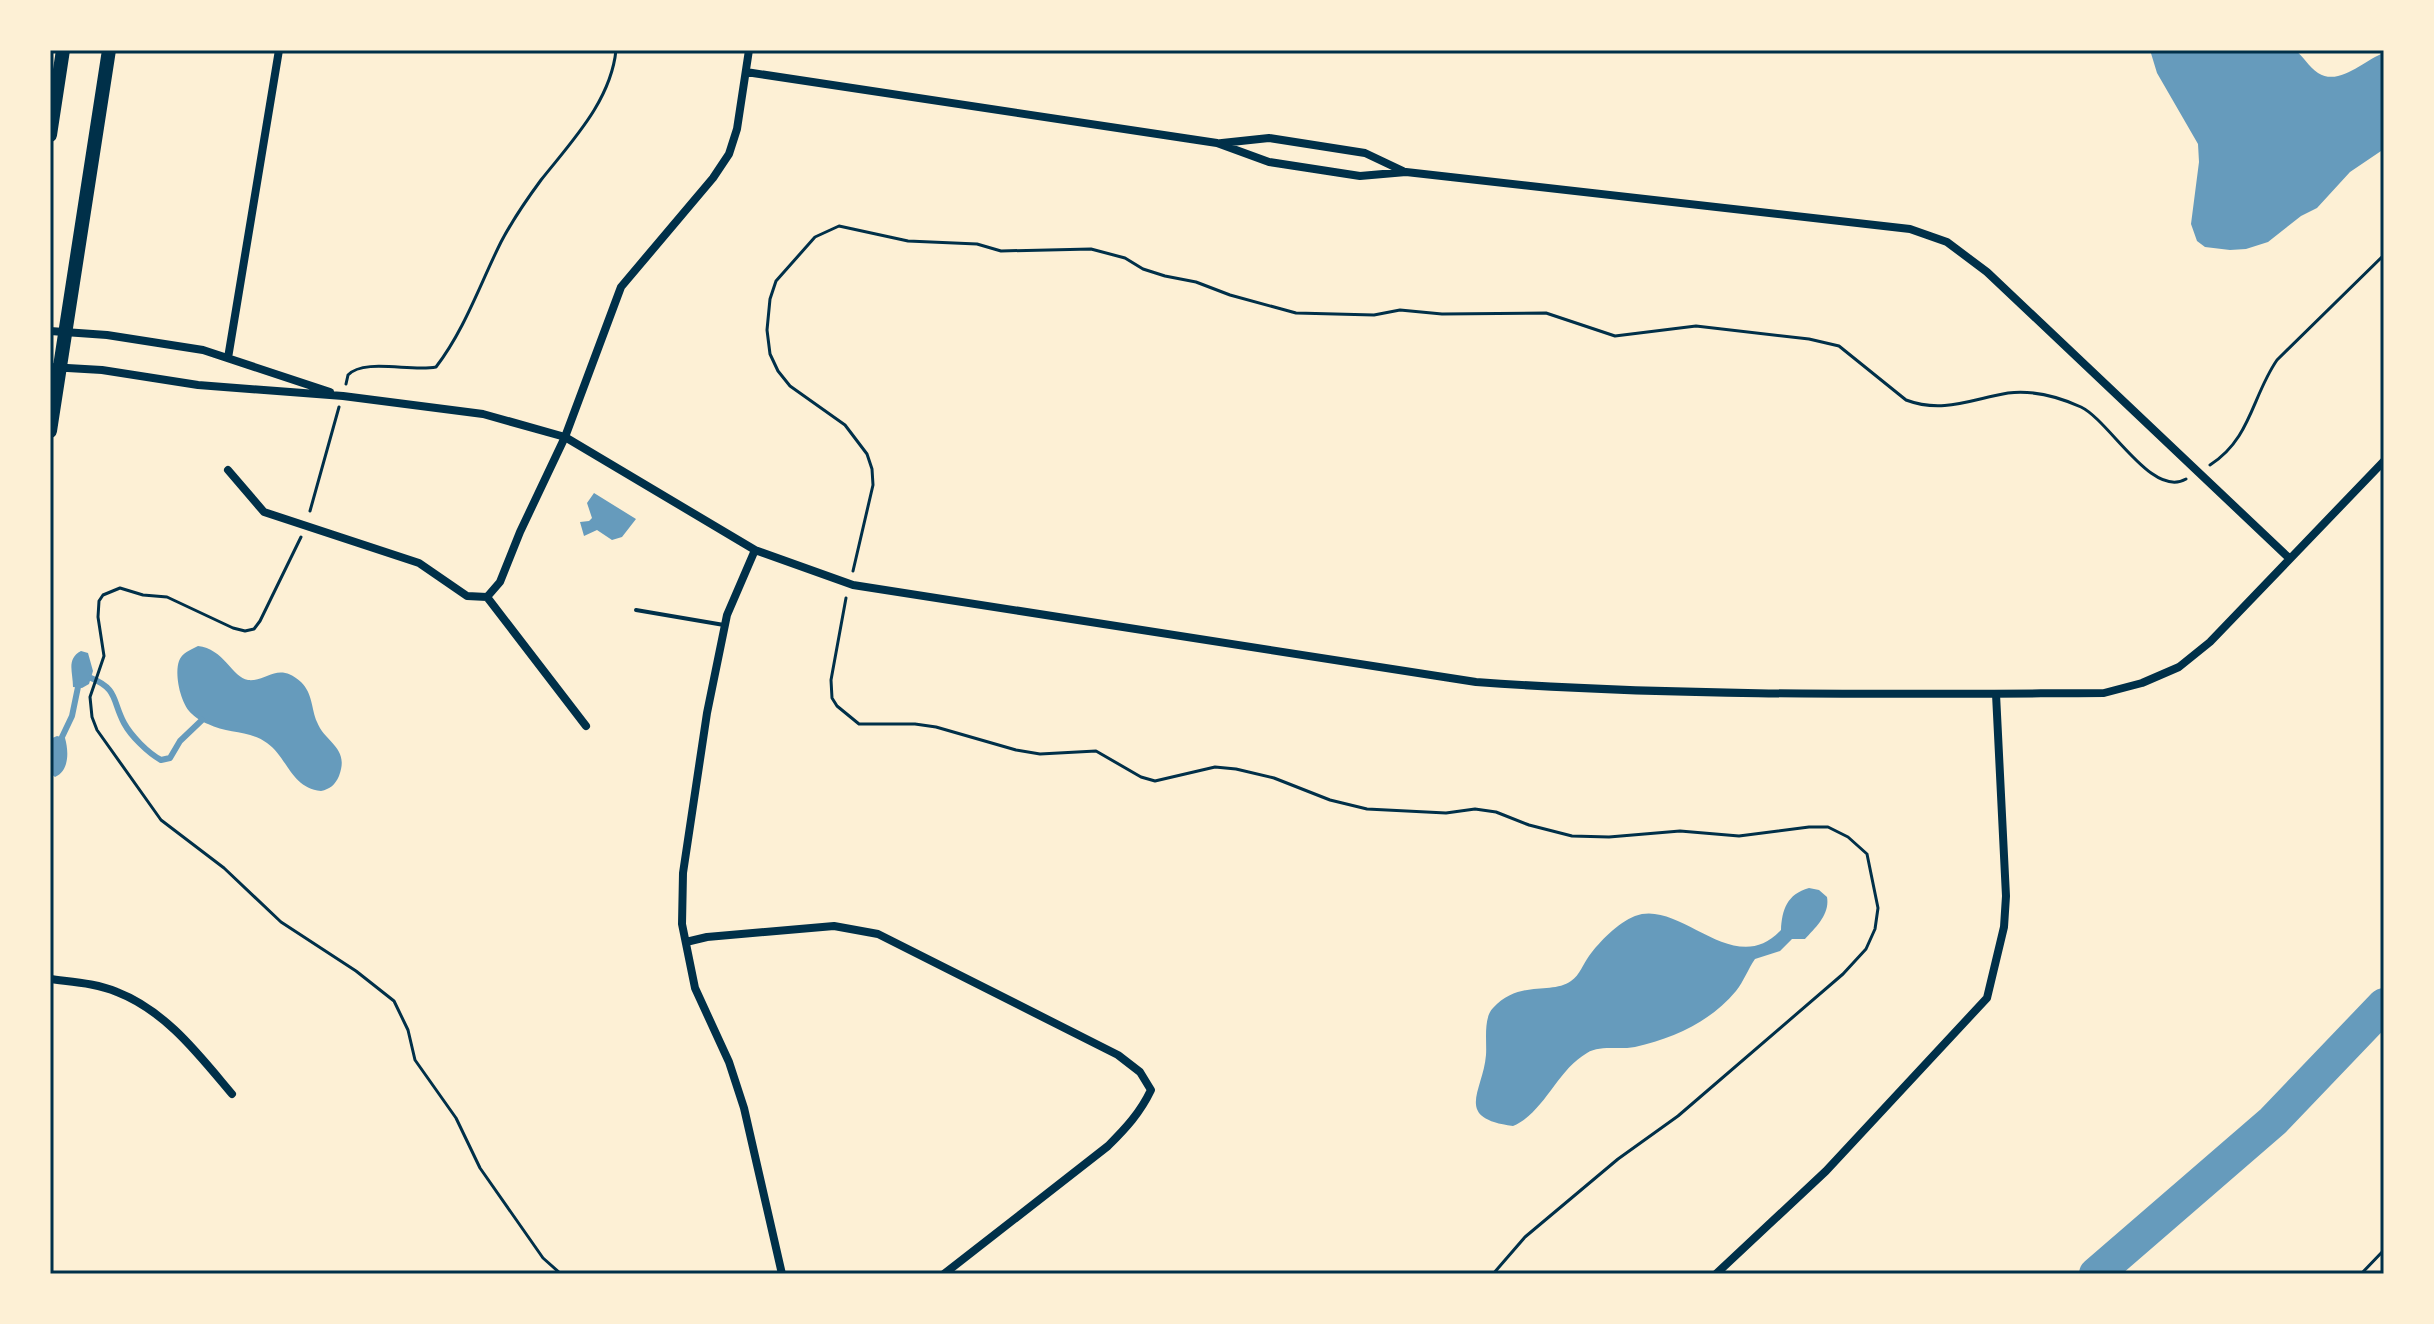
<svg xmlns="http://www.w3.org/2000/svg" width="2434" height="1324" font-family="'Work Sans',sans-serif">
<rect width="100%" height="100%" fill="#fdf0d5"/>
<path fill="#669bbc" d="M2150 50H2295C2303 56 2309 67 2318 73 2340 87 2365 59 2384 53V149L2350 172 2317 208 2301 216 2268 242 2246 249 2230 250 2205 247 2197 241 2191 224 2199 162 2198 144 2157 73Z
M594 493 636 519 622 537 612 540 597 530 584 536 580 522 589 521 592 518 587 503Z
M198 646C223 648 233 678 248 680 268 682 277 661 301 682 313 694 311 708 317 722 325 743 350 747 339 776 335 785 330 789 321 791 291 788 288 758 267 743 250 730 227 734 208 724 203 722 196 718 192 714 181 705 174 675 179 661 182 653 190 650 198 646Z
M81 651 88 653 93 671 89 684 82 688 73 687C73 672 66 659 81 651Z
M57 736 65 738C69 752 69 771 55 777L50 773V739Z
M1809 888 1819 890 1827 897C1830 914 1816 927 1805 939H1792L1780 951 1755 959C1748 969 1744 981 1736 991 1710 1022 1674 1038 1635 1047 1620 1050 1600 1045 1587 1053 1556 1071 1545 1112 1513 1126 1453 1118 1483 1092 1486 1055 1487 1042 1483 1018 1493 1008 1520 979 1552 995 1571 981 1580 975 1583 964 1589 956 1600 941 1618 923 1635 916 1680 898 1734 981 1781 930 1782 910 1787 894 1809 888Z"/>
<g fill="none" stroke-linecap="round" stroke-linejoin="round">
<path stroke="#669bbc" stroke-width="6" d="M91 678C118 689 112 700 124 723 131 736 148 753 161 760L170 758 180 741 202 720
M62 737 72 716 78 687"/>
<path stroke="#669bbc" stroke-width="34" d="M2096 1274 2273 1121 2384 1005"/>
<path stroke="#003049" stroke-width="3" d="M346 384 348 375C364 358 411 372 436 367 465 329 480 284 501 242 512 221 527 199 541 180 571 142 611 101 616 50
M2210 465C2251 439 2252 396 2277 360L2384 255
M310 511 339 407
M301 537 260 621 254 629 245 631 233 628 167 597 143 595 120 588 103 595 99 601 98 617 104 656 90 697 92 717 97 730 161 820 224 868 281 922 356 971 394 1001 408 1030 415 1060 456 1118 480 1168 543 1258 561 1274
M853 571 873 485 872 469 867 454 845 425 790 386 778 371 770 354 767 330 770 299 776 281 815 237 839 226 908 241 977 244 1001 251 1091 249 1125 258 1143 269 1165 276 1196 282 1230 295 1296 313 1374 315 1400 310 1442 314 1546 313 1615 336 1696 326 1809 339 1839 346 1906 400C1943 414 1972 399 2008 393 2033 390 2059 397 2081 407 2110 421 2152 499 2186 479
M846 598 831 680 832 698 837 706 859 724H915L936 727 1016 750 1040 754 1096 751 1141 777 1155 781 1215 767 1236 769 1274 778 1330 800 1367 809 1446 813 1475 809 1496 812 1529 825 1572 836 1609 837 1680 831 1739 836 1809 827H1828L1848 837 1867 854 1878 908 1875 929 1866 949 1843 974 1678 1116 1618 1159 1525 1237 1493 1274
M2361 1274 2384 1250"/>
<path stroke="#003049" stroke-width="4" d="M636 610 724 625"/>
<path stroke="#003049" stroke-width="8" d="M746 72 1217 143 1269 162 1360 176 1406 172 1910 229 1947 242 1987 272 2289 558
M1222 143 1269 138 1365 153 1403 171
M50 331 107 335 203 350 330 392
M228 358 279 50
M50 367 102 370 198 385 343 396 483 414 565 437 755 550 853 585 1476 682C1685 697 1894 694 2104 693L2142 683 2179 667 2210 642 2384 461
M228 470 264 512 419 563 467 596 487 597 500 582 520 532 565 437 621 287 713 178 729 154 737 129 749 50
M755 550 727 615 707 713 683 873 682 924 695 988 729 1062 744 1108 782 1274
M487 597 586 726
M686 942 707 937 834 926 878 934 1118 1055 1140 1072 1151 1090C1140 1113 1126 1128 1108 1146L944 1274
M50 979C72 982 96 983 117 992 166 1011 199 1055 232 1094
M1716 1274 1826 1171 1987 998 2004 927 2006 896 1996 694"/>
<path stroke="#003049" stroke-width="14" d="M50 135 63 50
M50 431 109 50"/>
</g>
<rect width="2434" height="1324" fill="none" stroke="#fdf0d5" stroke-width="104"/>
<rect x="52" y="52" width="2330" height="1220" fill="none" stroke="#003049" stroke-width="3"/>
</svg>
